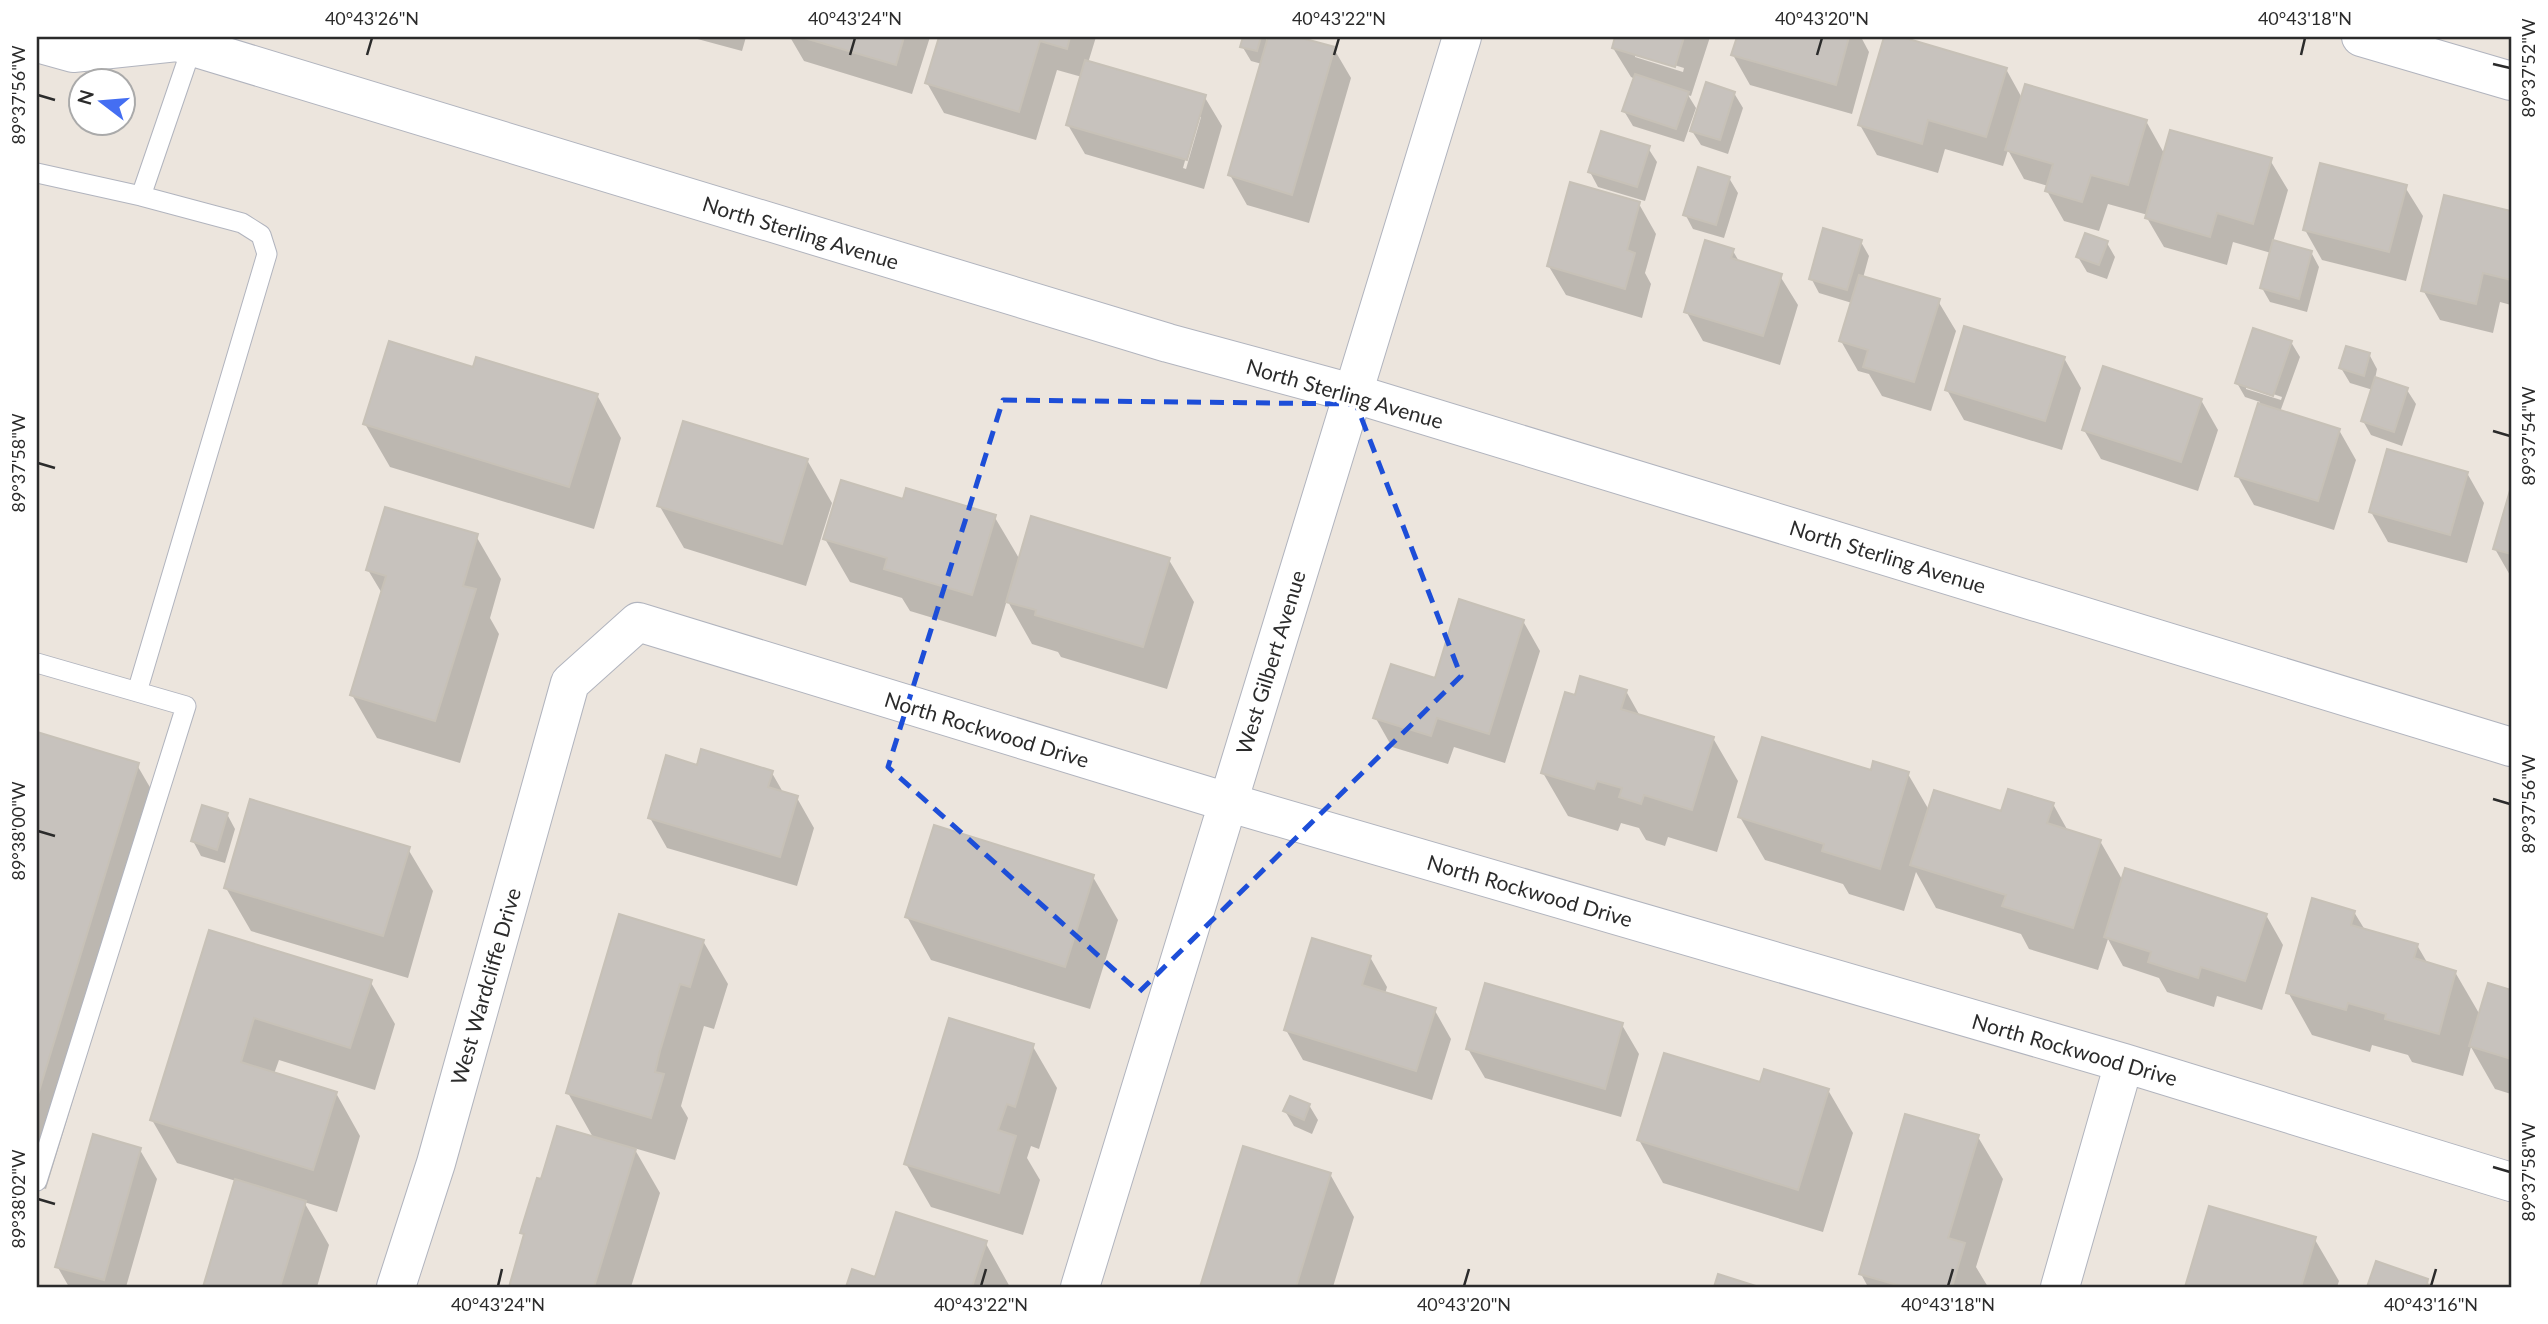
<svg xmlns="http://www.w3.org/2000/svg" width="2548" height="1324" font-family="Lato,sans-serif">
<rect width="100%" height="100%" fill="#ece5dd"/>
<path fill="#0003" fill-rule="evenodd" d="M690 37H746L742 51Z
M790 37H930L912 94 804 61Z
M940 37H1096L1088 63 1204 96 1222 126 1204 189 1085 154 1068 125 1082 77 1057 70 1036 140 944 113 927 83ZM1197 117H1201L1186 169 1183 168Z
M1245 37H1265L1268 43 1270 37H1292L1334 49 1351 78 1309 223 1247 205 1230 175 1262 64 1251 61 1242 46Z
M1617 37H1710L1691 96 1688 95 1696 108 1684 142 1633 126 1624 111 1635 79 1631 77 1613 48ZM1635 53 1684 68 1683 72 1635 57Z
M1738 37H1861L1869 52 1852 114 1750 85 1733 55Z
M1886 37H1896L2006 69 2022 98 2146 121 2165 155 2270 160 2288 190 2273 242 2311 252 2319 267 2307 312 2270 302 2262 288 2271 253 2233 242 2227 265 2164 247 2147 218 2148 215 2108 204 2099 231 2064 221 2047 191 2048 186 2024 179 2008 150 2003 166 1945 149 1938 173 1877 155 1860 125Z
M1734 93 1743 108 1728 154 1701 145 1692 131Z
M1648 148 1657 162 1645 201 1598 187 1590 172Z
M1729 178 1738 193 1724 238 1693 229 1685 214Z
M2405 187 2423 216 2406 281 2322 260 2305 230Z
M2445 197 2511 213V305L2500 302 2493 333 2440 320 2423 290Z
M1639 204 1656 234 1645 273 1651 284 1642 318 1566 295 1548 265Z
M1861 242 1869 256 1863 278 1938 301 1956 331 1931 411 1882 396 1869 374 1858 371 1841 341 1852 303 1819 293 1811 278Z
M2107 243 2115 257 2107 279 2087 272 2078 257Z
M1733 251 1740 263 1780 276 1798 305 1780 365 1703 341 1686 311Z
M2291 342 2300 357 2280 412 2339 430 2356 460 2334 530 2254 505 2237 475 2260 402 2245 397 2237 383ZM2246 385 2282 397 2281 400 2246 389Z
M2369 354 2377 369 2375 379 2407 390 2416 404 2402 446 2371 435 2363 421 2373 390 2350 383 2341 368Z
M2064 358 2081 388 2062 450 1964 420 1947 390Z
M474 369 597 395 621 438 594 529 390 467 365 424Z
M2201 400 2218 430 2198 491 2101 459 2084 430Z
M807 460 832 503 806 586 684 548 659 505Z
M2467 473 2484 503 2467 563 2388 542 2371 512Z
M2511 494V577L2495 549Z
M904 501 994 516 1020 560H1169L1194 602 1167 689 1061 657 1058 652 1032 644 1007 600 996 637 910 611 902 598 850 582 825 539Z
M476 536 501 579 490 618 499 634 460 763 377 738 352 695 383 595 368 570Z
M1523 621 1540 651 1505 763 1454 747 1448 764 1392 747 1375 717 1436 680Z
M1626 691 1640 716 1713 738 1738 781 1717 852 1668 837 1665 846 1646 840 1639 828 1621 823 1618 831 1568 816 1543 773 1576 697Z
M37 734 137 765 162 808 46 1189 37 1186Z
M698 767 772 773 784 794 797 798 814 828 797 886 667 848 650 818Z
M1872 772 1908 774 1929 810 2002 813 2053 804 2068 831 2100 841 2123 881 2266 915 2283 945 2262 1010 2217 996 2214 1007 2167 992 2159 978 2123 966 2108 939 2098 970 2029 949 2021 934 1936 908 1916 872 1904 911 1849 894 1843 884 1765 860 1740 817Z
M227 814 235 829 225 863 201 856 193 841Z
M408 849 433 891 408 978 251 931 226 888Z
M1093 877 1118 920 1090 1009 931 960 907 917Z
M2354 912 2365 930 2417 945 2428 964 2455 972 2480 1015 2490 985 2511 992V1094L2495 1089 2471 1047 2463 1076 2412 1062 2408 1055 2372 1045 2370 1052 2312 1035 2288 992Z
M210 932 370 981 395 1024 375 1090 279 1060 274 1074 336 1093 360 1136 337 1212 304 1202 329 1245 317 1287H205L236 1181 177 1163 152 1120Z
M703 941 728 984 714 1029 704 1026 684 1095 681 1106 688 1118 675 1160 634 1148 660 1193 631 1287H511L525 1238 522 1233 542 1181 594 1139 568 1093Z
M1370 957 1387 987 1385 994 1434 1009 1451 1039 1432 1100 1303 1060 1286 1030Z
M1622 1025 1639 1054 1621 1117 1485 1078 1468 1049Z
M1032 1045 1057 1088 1039 1149 1031 1146 1027 1158 1040 1180 1023 1235 931 1207 906 1164Z
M1761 1084 1828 1090 1853 1133 1823 1232 1663 1183 1639 1140Z
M1309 1105 1318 1120 1312 1134 1294 1126 1285 1111Z
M1978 1137 2003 1179 1976 1267 1988 1287H1868L1861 1274Z
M1245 1149 1330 1174 1354 1217 1333 1287H1202Z
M140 1150 157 1179 126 1287H69L57 1266Z
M2210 1208 2314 1238 2339 1281 2337 1287H2187Z
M985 1242 1010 1287H848L853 1271 877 1279Z"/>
<path fill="#c7c2bd" stroke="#c7c1b7" stroke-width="2" d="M801 37H904L896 65Z
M939 37H1070L1067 49 1040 41 1019 112 925 83Z
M1243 37H1261L1257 51 1240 47Z
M1268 37H1298L1335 47 1292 195 1228 175Z
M1615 37H1684L1675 67 1612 48Z
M1737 37H1849L1836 85 1731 55Z
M1884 37H1902L2007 68 1986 137 1928 120 1922 144 1858 125Z
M1085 60 1206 95 1187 160 1066 125Z
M1635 74 1689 92 1676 129 1622 111Z
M1706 82 1735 92 1720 140 1690 131Z
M2025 84 2147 120 2128 185 2091 175 2082 202 2045 191 2053 164 2005 150Z
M2170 130 2272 158 2253 224 2217 213 2210 237 2145 218Z
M1601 131 1650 146 1637 187 1588 172Z
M2320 163 2407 185 2389 252 2303 230Z
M1698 167 1730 177 1716 225 1683 215Z
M1570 182 1640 202 1627 250 1635 253 1625 289 1547 266Z
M2444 195 2511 211V280L2483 273 2476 304 2421 291Z
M1823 228 1862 240 1847 290 1809 279Z
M2085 233 2108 241 2099 265 2076 257Z
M1705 240 1734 249 1731 258 1782 274 1763 336 1684 312Z
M2273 240 2312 251 2299 299 2260 288Z
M1859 275 1940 299 1914 382 1863 367 1868 350 1839 341Z
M1964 326 2065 357 2045 421 1945 390Z
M2253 328 2292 341 2273 396 2235 383Z
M389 341 473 367 476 357 598 394 569 487 363 424Z
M2346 346 2370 353 2364 376 2339 368Z
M2103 366 2202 399 2181 462 2082 430Z
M2375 377 2408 388 2394 432 2361 421Z
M2258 403 2340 429 2318 501 2235 476Z
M683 421 808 459 782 544 657 506Z
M2387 449 2468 472 2450 535 2369 512Z
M841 480 903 499 906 488 996 515 972 595 884 569 887 558 823 539Z
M2511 487V554L2493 549Z
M385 507 478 534 463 586 476 589 435 721 350 695 386 576 366 570Z
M1031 516 1170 558 1143 647 1035 615 1036 610 1006 602Z
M1459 599 1524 620 1489 734 1437 718 1431 736 1373 718 1391 664 1435 678Z
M1580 676 1627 690 1621 709 1714 737 1692 810 1644 795 1641 804 1619 797 1622 788 1597 781 1594 789 1541 773 1565 692 1575 695Z
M37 732 139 763 37 1098Z
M1762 737 1871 770 1873 761 1909 772 1880 869 1822 851 1824 844 1738 817Z
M701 749 773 771 768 787 798 796 780 857 648 818 666 755 697 765Z
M2008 789 2054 803 2047 823 2101 840 2073 928 2002 906 2006 895 1910 865 1934 790 2001 811Z
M250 799 410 847 383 936 224 888Z
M202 805 228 813 217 850 191 841Z
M934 825 1094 875 1065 967 905 917Z
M2125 868 2267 914 2245 981 2201 967 2198 978 2148 962 2151 952 2104 937Z
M2312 898 2355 911 2351 925 2418 944 2414 958 2456 971 2439 1034 2385 1019 2386 1014 2348 1003 2346 1010 2286 993Z
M619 914 704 940 690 987 680 984 660 1051 655 1072 664 1074 651 1118 566 1093Z
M209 930 372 980 350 1048 254 1018 241 1062 337 1092 313 1170 150 1120Z
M1312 938 1371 956 1362 985 1436 1008 1416 1071 1284 1030Z
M1485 983 1623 1023 1605 1089 1466 1049Z
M2488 983 2511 990V1059L2469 1046Z
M949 1018 1034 1044 1015 1107 1007 1104 998 1130 1016 1136 999 1193 904 1164Z
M1664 1053 1760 1082 1764 1069 1829 1089 1798 1190 1637 1140Z
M1290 1096 1310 1104 1304 1120 1283 1111Z
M1905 1114 1979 1135 1948 1238 1965 1243 1952 1287H1904L1859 1274Z
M557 1126 636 1149 594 1287H509L524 1234 520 1233 537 1178 541 1179Z
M93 1134 141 1148 104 1280 55 1267Z
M1243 1146 1331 1173 1296 1287H1200Z
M235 1179 306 1201 280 1287H203Z
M2209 1206 2316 1237 2301 1287H2185Z
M896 1212 987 1241 972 1287H846L852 1269 875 1277Z
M2376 1261 2428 1279 2427 1284 2437 1287H2367Z
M1718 1274 1759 1287H1714Z"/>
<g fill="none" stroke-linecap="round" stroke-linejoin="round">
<g stroke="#b1b4be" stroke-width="21">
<path id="lane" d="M37 173 141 196 242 223 261 235 267 254 137 692
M141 196 194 41
M37 663 186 706 37 1181"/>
</g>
<g stroke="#b1b4be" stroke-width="40">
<path id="street" d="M2361 37 2511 81
M396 1287 436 1163 570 683 638 622 1227 802 2124 1063 2511 1182
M1080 1287 1462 37
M2060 1287 2124 1063"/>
</g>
<g stroke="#b1b4be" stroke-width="40">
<path id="secondary" d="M37 43 73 53 177 42 1168 343 1352 393 2511 747"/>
</g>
<use href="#lane" stroke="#fff" stroke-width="19"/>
<use href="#street" stroke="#fff" stroke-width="38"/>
<use href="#secondary" stroke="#fff" stroke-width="38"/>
</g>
<path fill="none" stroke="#1d4ed8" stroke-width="5" stroke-dasharray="14 9" stroke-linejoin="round" d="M1003 400 1356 404 1461 676 1139 992 888 767Z"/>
<path fill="none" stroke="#2b2b2b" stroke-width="2.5" d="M367 55 372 38M850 55 855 38M1334 55 1339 38M1817 55 1822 38M2301 55 2305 38M2493 64 2510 68M38 95 55 100M2493 431 2510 436M38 463 55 468M2493 799 2510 804M38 831 55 836M2493 1167 2510 1172M38 1199 55 1204M498 1286 502 1269M981 1286 986 1269M1464 1286 1469 1269M1948 1286 1953 1269M2431 1286 2436 1269"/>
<g text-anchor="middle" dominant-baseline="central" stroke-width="7" stroke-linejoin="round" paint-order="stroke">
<g font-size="21" fill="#2b2b2b" stroke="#fff">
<text transform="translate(801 232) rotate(17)">North Sterling Avenue</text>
<text transform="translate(1345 393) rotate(16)">North Sterling Avenue</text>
<text transform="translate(1888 556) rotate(17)">North Sterling Avenue</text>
<text transform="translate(1270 662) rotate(-73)">West Gilbert Avenue</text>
<text transform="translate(987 729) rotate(17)">North Rockwood Drive</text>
<text transform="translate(1530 890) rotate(16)">North Rockwood Drive</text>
<text transform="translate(485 986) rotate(-74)">West Wardcliffe Drive</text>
<text transform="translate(2075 1049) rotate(16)">North Rockwood Drive</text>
</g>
</g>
<rect width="2548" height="1324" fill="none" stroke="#ffffff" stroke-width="77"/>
<g transform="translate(102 102) rotate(286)"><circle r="33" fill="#ffffff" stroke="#aaaaaa" stroke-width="2"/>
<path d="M0-5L12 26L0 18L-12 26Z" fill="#446ef2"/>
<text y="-10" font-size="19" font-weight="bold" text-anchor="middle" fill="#2b2b2b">N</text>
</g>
<rect x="38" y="38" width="2472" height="1248" fill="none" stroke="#2b2b2b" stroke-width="2.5"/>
<g font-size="18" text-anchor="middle" fill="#2b2b2b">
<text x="372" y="25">40°43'26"N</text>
<text x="855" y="25">40°43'24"N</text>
<text x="1339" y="25">40°43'22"N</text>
<text x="1822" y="25">40°43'20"N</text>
<text x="2305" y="25">40°43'18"N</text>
<text transform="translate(2529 68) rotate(-90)" y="6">89°37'52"W</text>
<text transform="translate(19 95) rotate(-90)" y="6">89°37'56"W</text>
<text transform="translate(2529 436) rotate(-90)" y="6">89°37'54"W</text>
<text transform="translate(19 463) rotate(-90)" y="6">89°37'58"W</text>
<text transform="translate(2529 804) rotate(-90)" y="6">89°37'56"W</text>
<text transform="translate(19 831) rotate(-90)" y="6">89°38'00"W</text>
<text transform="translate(2529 1172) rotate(-90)" y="6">89°37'58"W</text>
<text transform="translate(19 1199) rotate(-90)" y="6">89°38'02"W</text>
<text x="498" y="1311">40°43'24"N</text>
<text x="981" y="1311">40°43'22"N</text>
<text x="1464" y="1311">40°43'20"N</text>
<text x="1948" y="1311">40°43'18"N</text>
<text x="2431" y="1311">40°43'16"N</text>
</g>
</svg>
